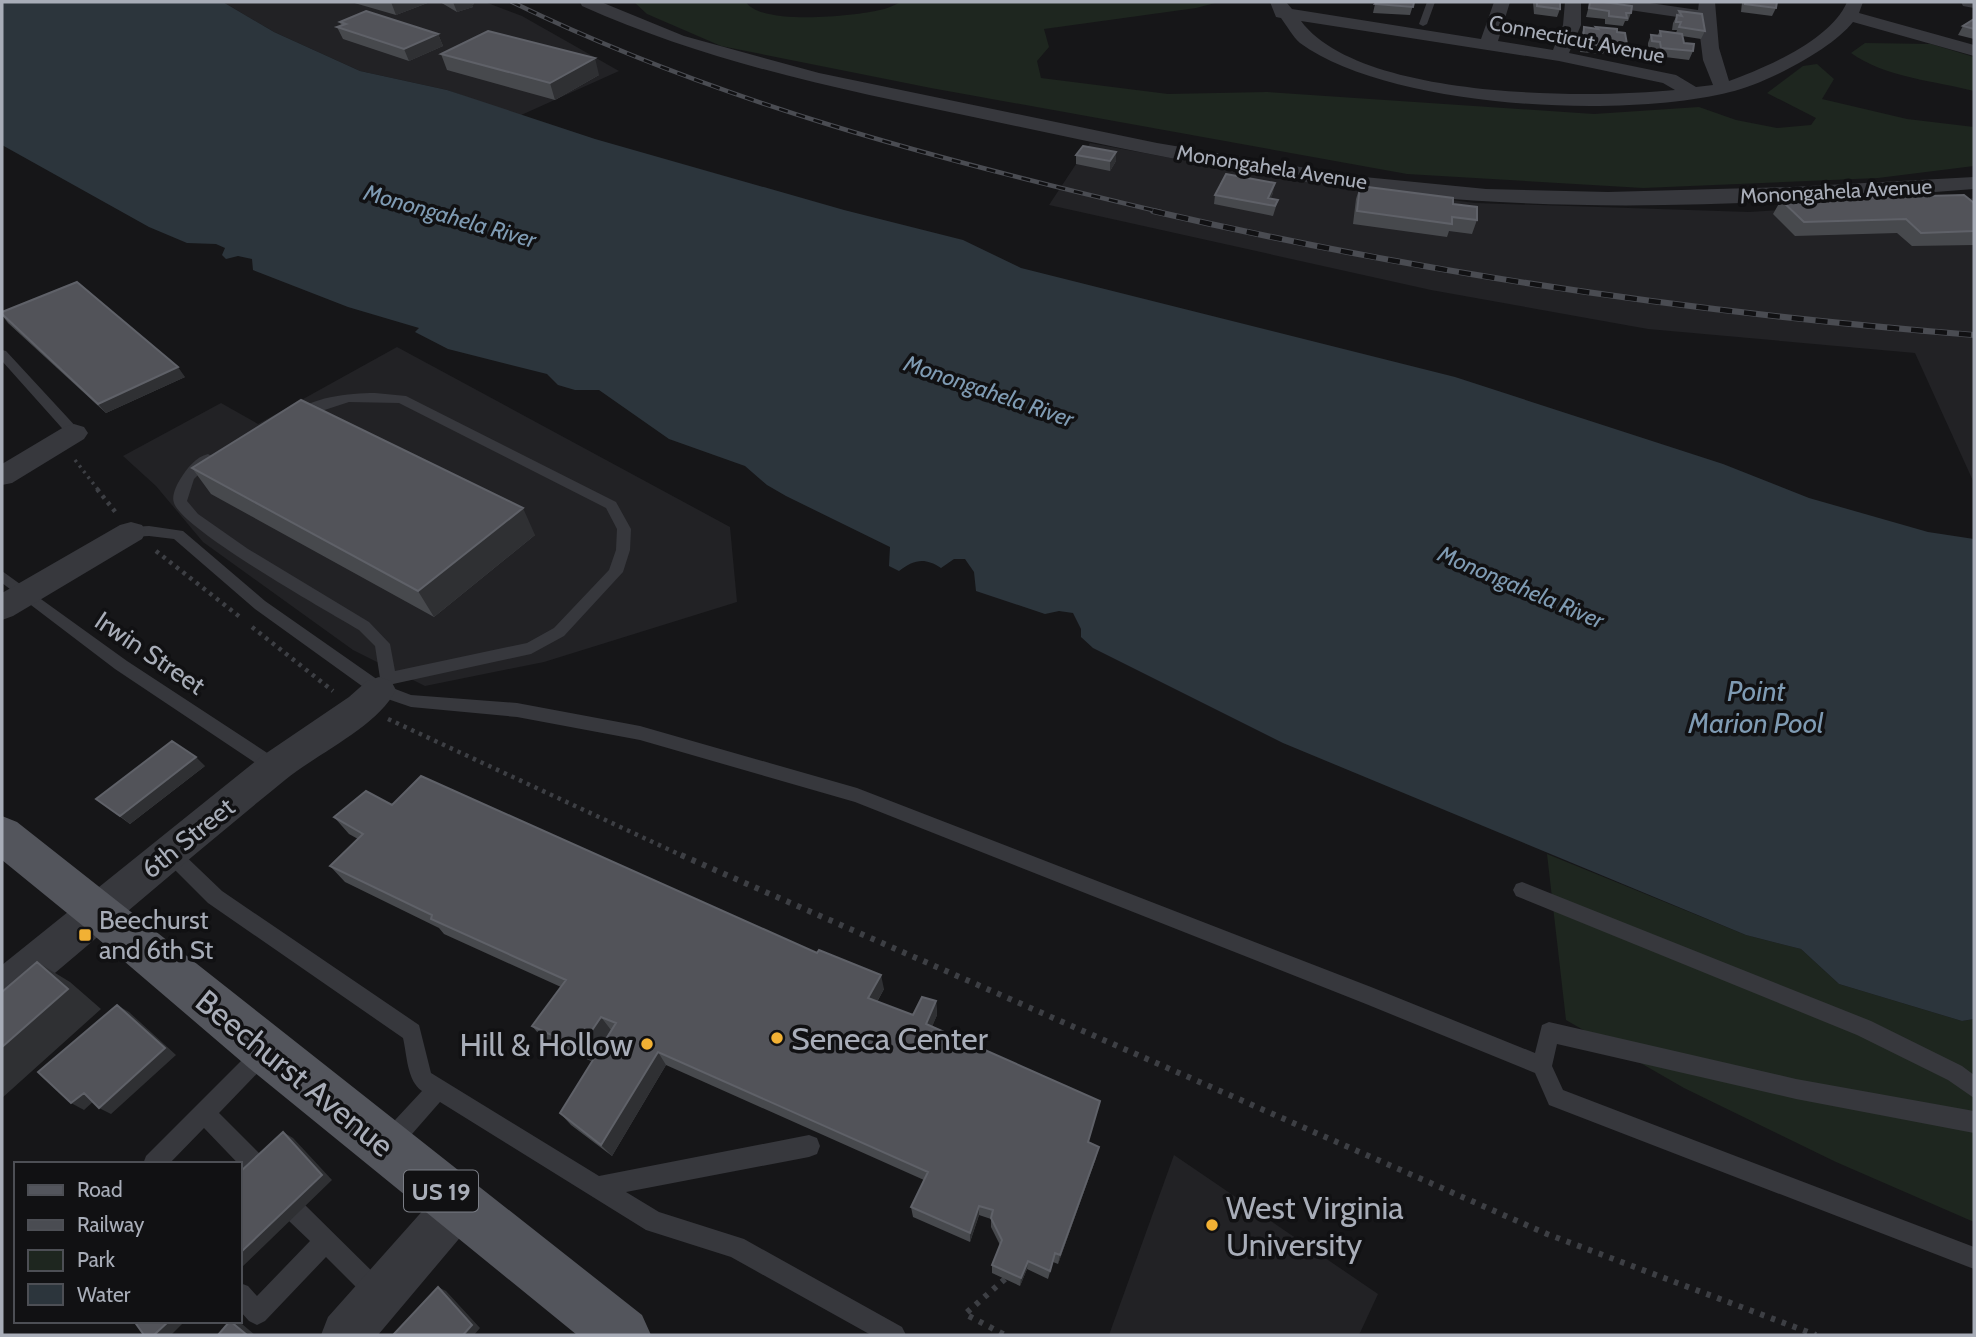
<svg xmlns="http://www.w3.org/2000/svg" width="1976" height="1337" font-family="Cabin,sans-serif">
<rect width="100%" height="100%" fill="#161618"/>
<path fill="#222225" d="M223 2H485L522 16 619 71 519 116 447 90 360 71 274 32Z
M1090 143 1274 177 1475 203 1749 212 1974 198V483L1915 353 1648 329 1431 290 1049 205Z
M397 347 730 527 737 602 544 662 425 686 353 650 203 542 156 486 123 456 221 403 258 424Z
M1174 1155 1378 1294 1359 1335H1109Z"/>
<path fill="#1e261f" d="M634 2H746C761 26 855 16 880 10 887 9 894 5 901 2H1219L1196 8 1044 29 1049 47 1037 61 1041 78 1168 94 1267 92 1594 114 1699 107 1736 120 1777 128 1811 125 1816 118 1767 93 1803 66 1817 64 1834 79 1822 99 1907 119 1974 127V166L1878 178 1643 188 1407 174 931 88 721 46 647 14Z
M1865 43 1931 44 1974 57V91C1935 81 1884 77 1851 53Z
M1547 854 1746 935 1801 949 1839 984 1962 1021 1974 1019V1222L1836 1162 1684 1088 1566 1020Z"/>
<path fill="#2c353c" d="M2 2H223L274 32 360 71 447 90 595 139 844 210 963 240 1021 268 1455 377 1723 464 1809 498 1928 532 1974 539V1019L1962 1021 1839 984 1801 949 1746 935 1283 743 1093 648 1081 637V629L1073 613 1059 611 1045 614 976 591 974 572 965 559H954L941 568C924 557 914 560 899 571L889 566 890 547 786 496 767 485 745 466 669 439 599 390H575L558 385 547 374 448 349 415 332 419 328 348 307 253 270 252 259 238 256 226 259 222 255 225 248 216 244 187 243 149 227 2 145Z"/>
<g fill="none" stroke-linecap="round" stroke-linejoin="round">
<path stroke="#3d3f44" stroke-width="3.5" stroke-dasharray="2.5 4.5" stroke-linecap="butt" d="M75 460 99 491"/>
<path stroke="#3d3f44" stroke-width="4.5" stroke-dasharray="3.5 5" stroke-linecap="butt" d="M97 489 117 514
M156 551 240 617
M252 627 333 691
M388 719 685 857"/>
<path stroke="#3d3f44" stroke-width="6" stroke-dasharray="4.5 7" stroke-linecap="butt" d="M681 855 1547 1234 1816 1335
M1005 1279 965 1314 1005 1335"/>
<path fill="#37383d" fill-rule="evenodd" d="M1427 2H1435L1427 24 1423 26 1419 24Z
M2 350 6 351 79 430V436H69L2 361Z
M375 393 406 396 616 502 631 529 630 550 623 572 564 636 531 654 393 684 390 687 411 695 517 703 640 726 857 788 1371 987 1535 1053 1542 1025 1549 1022 1796 1079 1974 1111V1133L1796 1099 1557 1044 1552 1066 1563 1090 1974 1247V1269L1549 1105 1535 1073 1366 1004 855 802 640 740 517 717 411 707 373 694 255 609 174 539 149 536 131 537 124 532 131 527 149 526 183 531 265 601 378 680 380 678 375 646 359 630C327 611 183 530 174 503 171 496 177 484 181 478 187 468 196 457 208 454L215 458 194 479 187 501 198 514 248 549 369 622 390 644 395 671 527 643 554 628 609 570 616 550 617 529 606 508 399 403 349 402 297 419 291 415C310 397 349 393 375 393Z
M2 571 127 661 281 762 283 767 281 772 275 774 269 772 115 669 2 583Z
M170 845 176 847 222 891 419 1025 431 1073 599 1176 809 1135 817 1138 820 1146 817 1154 809 1157 626 1192 659 1212 744 1239 902 1327 906 1335H871L731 1257 646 1230 440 1102 398 1150 390 1153 382 1150 379 1142 382 1134 422 1091C407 1081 407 1055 403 1038L208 903 164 859 161 853 164 847Z
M1522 882 1871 1021 1962 1066 1974 1075V1098L1948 1080 1857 1035 1516 896 1513 890 1516 884Z
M264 1042 271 1045 274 1052 271 1059 219 1113 267 1161 270 1169 267 1177 259 1180 251 1177 204 1128 169 1164H143L146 1156 257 1045Z
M297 1202 305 1205 384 1283 388 1291 384 1299 376 1303 368 1299 326 1257 265 1321 257 1325 249 1321 240 1311V1283L248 1286 257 1296 310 1241 289 1221 286 1213 289 1205Z"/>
<path fill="#37383d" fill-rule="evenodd" d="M580 2H601L684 36 819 73 1157 143 1354 176 1486 189 1608 192 1791 187 1974 177V189C1791 203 1603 214 1420 196 1271 182 1124 149 978 118 843 90 709 63 582 6Z
M1270 2H1286L1292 9 1481 39 1494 2H1510L1498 41 1553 50 1563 25 1565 2H1581V25L1569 53 1676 75 1696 87 1713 85 1703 60 1698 20 1609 7 1601 2H1643L1698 10 1699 2H1715L1719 48 1729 81C1766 68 1832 39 1847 2H1863L1859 13 1974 45V56L1853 22C1831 50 1765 84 1730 92 1623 119 1391 109 1300 43 1293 37 1287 26 1281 18L1276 17ZM1301 21 1559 61 1663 83 1675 90C1585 99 1359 99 1301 21Z
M1961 2H1974V8L1963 6Z
M74 424 84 427 88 433 84 439 12 483 2 485V464L64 427Z
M131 522 142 525 146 532 142 539 13 616 2 620V593L120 525Z
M379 677 391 681 396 690C377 727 318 753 285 780 195 853 106 930 17 1005L2 1011V965L262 756 349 697 367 681Z
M458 1182 474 1189 481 1205 474 1221 378 1335H321L328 1317 442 1189Z"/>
<path fill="#53555c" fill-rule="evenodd" d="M2 816 17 822 642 1315 651 1335H577L249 1068 83 926 2 860Z"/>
<g stroke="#4a4c52" stroke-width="4.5">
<path id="rail-far1" d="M512 2C717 102 939 160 1161 212"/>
</g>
<g stroke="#4a4c52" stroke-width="6">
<path id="rail" d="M1153 211C1424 274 1697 313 1974 335"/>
</g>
<use href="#rail-far1" stroke="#111113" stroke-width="2.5" stroke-dasharray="9" stroke-linecap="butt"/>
<use href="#rail" stroke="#111113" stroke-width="4.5" stroke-dasharray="12" stroke-linecap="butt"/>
</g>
<path fill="#47494d" d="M351 2H430L396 15Z
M440 2H473L474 4 472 5 473 7 457 12Z
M1414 2 1410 15 1373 13 1375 4Z
M1533 2H1560V9L1557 17 1534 14Z
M1590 2 1631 13 1628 21H1625L1623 26 1605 24V19L1586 17Z
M1742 2H1777L1776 8 1772 16 1741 12Z
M1679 11 1705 31 1701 39 1682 36 1684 43 1693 51 1689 60 1657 56 1656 51 1648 50V43L1651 35 1657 36 1660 31 1676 33 1677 30H1672L1673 23Z
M1974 19V39L1958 35 1963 26Z
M340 22 438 34 443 46 409 61 343 39 337 27 341 25Z
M1584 27 1596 29V27L1617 32 1627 44 1623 52 1605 50 1603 54 1580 52 1581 36Z
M441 54 599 75 555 100 447 70Z
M1076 155 1116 161 1110 171 1076 164Z
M1360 186 1453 204 1477 220 1472 234 1449 231 1447 237 1353 224 1356 199Z
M1273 193 1270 199 1278 200 1273 216 1214 204 1215 195Z
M1781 200 1974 203V245L1912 246 1897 233 1795 236 1773 214Z
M2 315 185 377 106 413 8 323Z
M192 468 535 535 434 617 211 494Z
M205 766 130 824 96 799Z
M392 805 884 989 877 1002 913 1015 936 1001 937 1015 932 1026 1100 1101 1088 1142 1096 1158 1058 1264 1053 1262 1048 1279 1027 1269 1020 1286 992 1273V1265L1000 1245 991 1227V1219L979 1215 970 1242 913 1217 911 1207 924 1180 666 1065 612 1156 571 1125 560 1113 611 1030 591 1061 544 1040 532 1026 561 987 444 934 439 928 345 882 330 866 358 839 349 834 334 817Z"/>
<path fill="#2f3033" d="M391 2H430L396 15Z
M453 2H473L474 4 472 5 473 7 457 12Z
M438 34 443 46 409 61 404 49Z
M595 58 599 75 555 100 550 83Z
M1116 152V161L1110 171V161Z
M1275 183 1273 193 1267 205 1268 198Z
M178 367 185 377 106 413 98 404Z
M523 508 535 535 434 617 418 591Z
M196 757 205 766 130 824 120 816Z
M37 962 70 982 101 1009 2 1098V1047Z
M881 975 884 989 871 1012 868 998Z
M936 1001 937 1015 928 1037 926 1024Z
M117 1005 129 1012 176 1055 111 1114 99 1108Z
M601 1017 611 1030 591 1061 580 1048Z
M658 1052 666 1065 612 1156 601 1145Z
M84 1093 96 1099 84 1110 71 1103Z
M283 1132 293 1138 332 1180 240 1269V1253Z
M1099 1147 1096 1158 1058 1264 1060 1255Z
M979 1206V1215L970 1242V1233Z
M1028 1261 1027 1269 1020 1286 1021 1278Z
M438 1287 446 1291 480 1328 474 1335H463Z
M169 1321H185L171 1335H154Z
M230 1321 242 1324 255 1335H247Z"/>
<path fill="#525359" stroke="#5f6168" stroke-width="2" d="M1377 2H1414L1413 7 1375 4Z
M1537 2H1560V9L1537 6Z
M1590 2H1603L1632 6 1631 13H1626L1627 18 1609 16V11L1589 8Z
M1745 2H1777L1776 8 1745 4Z
M366 11 438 34 404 49 337 27 346 24 340 22Z
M1679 11 1702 14 1705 31 1679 27 1681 22H1676L1677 15 1682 16Z
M1974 19V29L1963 26Z
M1584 27 1598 29 1596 27 1617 29V32L1625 33 1627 44 1608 42 1607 46 1583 43Z
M488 31 595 58 550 83 441 54Z
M1660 31 1682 34 1684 43 1694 44 1693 51 1661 48 1660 42 1652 41 1651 35 1661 36Z
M1083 146 1116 152 1110 161 1076 155Z
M1226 174 1275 183 1268 198 1278 200 1275 206 1215 195Z
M1360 186 1453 198V204L1477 207V220L1452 217V224L1357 211Z
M1964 195 1974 203V231L1921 233 1906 219 1804 222 1781 200Z
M77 282 178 367 98 404 2 314V312Z
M301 400 523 508 418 591 192 468Z
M172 741 196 757 120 816 96 799Z
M421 776 817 953 819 950 881 975 868 998 913 1015 922 997 936 1001 926 1024 1100 1101 1088 1142 1099 1147 1060 1255 1055 1253 1050 1271 1028 1261 1021 1278 992 1265 1002 1240 991 1218 993 1210 979 1206 970 1233 911 1207 928 1172 658 1052 601 1145 560 1113 616 1023 601 1017 580 1048 532 1026 566 980 431 919 432 915 330 866 363 834 334 817 366 791 392 805Z
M37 962 68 989 2 1047V992Z
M117 1005 165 1048 99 1108 84 1093 71 1103 38 1072Z
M283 1132 322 1175 240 1253V1172Z
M438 1287 472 1325 463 1335H393Z
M134 1321H169L154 1335H144Z
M230 1321 247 1335H218Z"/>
<g fill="#f2b134" stroke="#111113" stroke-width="2.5">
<rect x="78" y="928" width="14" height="14" rx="3.5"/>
<circle cx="777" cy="1038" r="7"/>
<circle cx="647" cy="1044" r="7"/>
<circle cx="1212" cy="1225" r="7"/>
</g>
<g text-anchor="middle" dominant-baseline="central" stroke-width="7" stroke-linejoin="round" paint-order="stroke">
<g font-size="21" fill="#a8adb8" stroke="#111113">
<text transform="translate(1577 39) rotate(11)">Connecticut Avenue</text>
<text transform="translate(1272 167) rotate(9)">Monongahela Avenue</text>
<text transform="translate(1836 191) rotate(-3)">Monongahela Avenue</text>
</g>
<g font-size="23" font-style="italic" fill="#7f9bb3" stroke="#111113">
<text transform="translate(450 216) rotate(16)">Monongahela River</text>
<text transform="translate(989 391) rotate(19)">Monongahela River</text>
<text transform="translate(1521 587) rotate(23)">Monongahela River</text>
</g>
<rect fill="#111113" stroke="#7b7e86" stroke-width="2" x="404" y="1170.5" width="74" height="41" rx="5"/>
<g font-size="24" font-weight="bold" fill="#a8adb8">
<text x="441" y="1191">US 19</text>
</g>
<g font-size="26" fill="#a8adb8" stroke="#111113">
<text transform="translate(150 653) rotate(34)">Irwin Street</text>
<text transform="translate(188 838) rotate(-39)">6th Street</text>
</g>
<g font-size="26" fill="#a8adb8" stroke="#111113" text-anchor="start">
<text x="99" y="920">Beechurst<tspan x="99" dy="30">and 6th St</tspan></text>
</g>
<g font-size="28" font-style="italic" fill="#7f9bb3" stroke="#111113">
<text x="1756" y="691">Point<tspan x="1756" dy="32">Marion Pool</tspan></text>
</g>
<g font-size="32" fill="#a8adb8" stroke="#111113" text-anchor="start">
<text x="791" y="1038">Seneca Center</text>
<text x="633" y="1044" text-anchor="end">Hill &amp; Hollow</text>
<text x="1226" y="1207">West Virginia<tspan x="1226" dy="37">University</tspan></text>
</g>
<g font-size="32" fill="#a8adb8" stroke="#111113">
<text transform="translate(295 1073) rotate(39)">Beechurst Avenue</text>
</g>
</g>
<rect width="1976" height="1337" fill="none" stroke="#a8adb8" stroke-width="7"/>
<rect x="14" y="1162" width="228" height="161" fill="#111113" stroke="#4d4f55" stroke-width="2"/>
<rect x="28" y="1185" width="35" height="10" fill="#53555c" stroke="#4d4f55" stroke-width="2"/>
<text x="77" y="1197" font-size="21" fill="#a8adb8">Road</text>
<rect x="28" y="1220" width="35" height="10" fill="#4a4c52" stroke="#4d4f55" stroke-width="2"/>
<text x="77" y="1232" font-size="21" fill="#a8adb8">Railway</text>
<rect x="28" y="1250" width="35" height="21" fill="#1e261f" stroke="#4d4f55" stroke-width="2"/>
<text x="77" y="1267" font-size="21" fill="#a8adb8">Park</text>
<rect x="28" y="1284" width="35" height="21" fill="#2c353c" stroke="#4d4f55" stroke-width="2"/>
<text x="77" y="1302" font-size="21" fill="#a8adb8">Water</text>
</svg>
